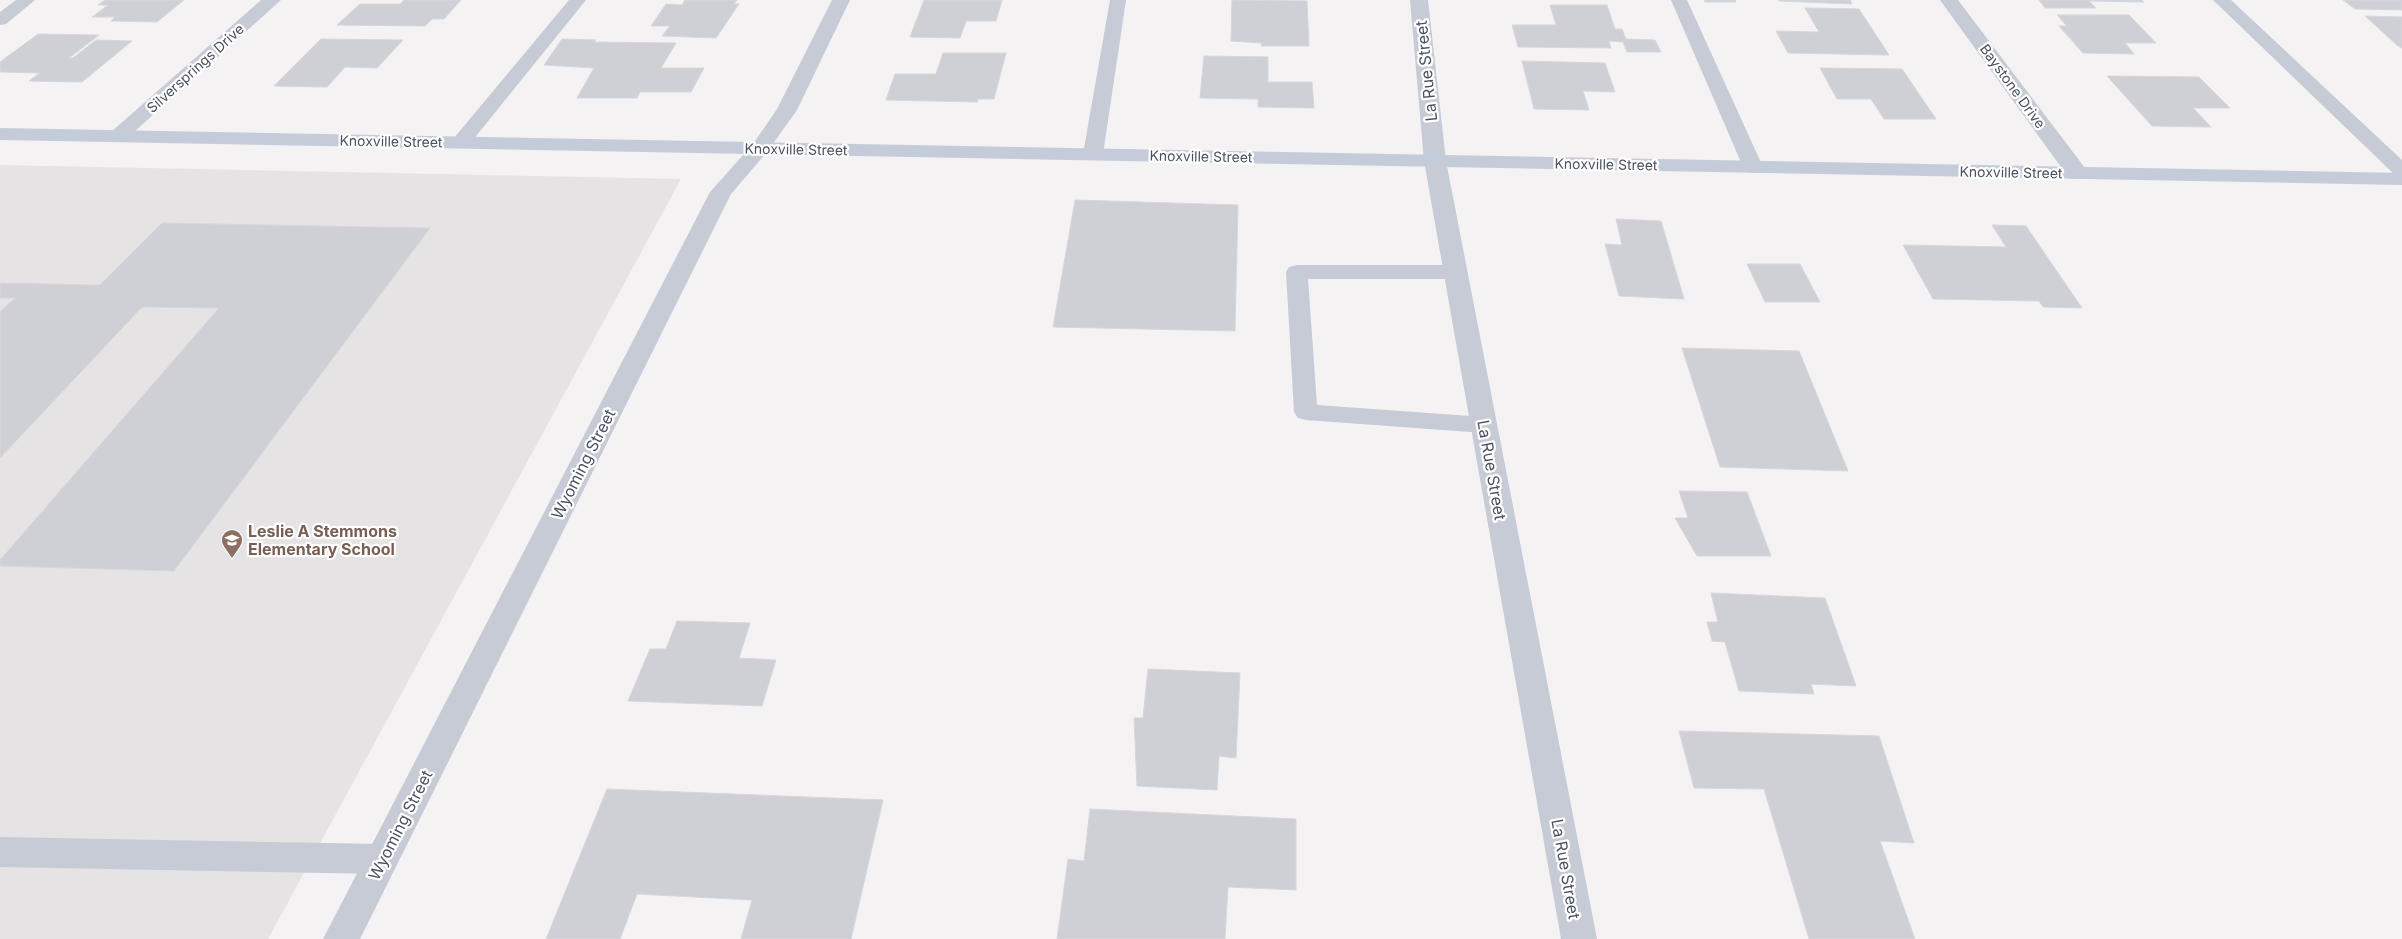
<svg xmlns="http://www.w3.org/2000/svg" width="2402" height="939" font-family="Inter,sans-serif">
<rect width="100%" height="100%" fill="#f4f2f2"/>
<path fill="#e5e3e4" d="M0 165 681 179 268 939H0Z"/>
<path fill="#cfd0d6" stroke="#d6d7dd" d="M105 0H184L157 22 111 21 115 17H92L108 5H98Z
M404 0H461L444 19H432L425 26 337 25 360 4H400Z
M685 0H737L734 4H739L716 38 662 36 670 26H651L666 4 682 5Z
M924 0H1002L996 21H966L960 38 910 37Z
M1232 0 1307 1 1309 46H1261L1262 43 1231 41Z
M1704 0H1735L1736 2H1705Z
M1779 0H1850L1852 4 1779 1Z
M2039 0H2142L2144 2 2089 1 2096 8H2045Z
M2343 0H2402V10L2355 9Z
M1550 5H1607L1615 29H1622L1626 39 1655 40 1661 52H1627L1623 42 1609 41 1611 48 1518 47 1512 25H1556Z
M1805 8 1859 9 1889 55 1788 53 1776 31 1819 32Z
M2057 15H2129L2156 43H2125L2134 54 2083 53 2059 26H2067Z
M2365 16 2402 17V48L2398 46Z
M38 34 99 35 69 58H73L96 40 132 41 82 82 29 81 40 73 0 72V62Z
M321 39 403 40 377 68 345 67 327 87 274 86Z
M562 39 596 40 594 42 676 43 661 68H704L691 92H640L637 98H577L594 68 544 65Z
M943 53H1006L994 99H978L977 102 886 100 895 74H936Z
M1204 56 1268 57V82H1312L1314 108 1258 107V99L1200 98Z
M1522 61 1605 63 1615 92 1583 91 1589 110 1534 109Z
M1820 68 1902 69 1936 119H1884L1871 99H1837Z
M2107 76 2199 77 2230 108H2193L2211 127 2152 126Z
M1075 200 1238 205 1235 331 1053 327Z
M1616 219 1661 221 1684 299 1619 296 1605 244 1622 245Z
M162 223 430 228 174 571 0 566V560L219 308 142 307 0 458V312L15 298H0V283L100 285Z
M1992 225 2026 226 2082 308 2043 307 2039 301 1933 299 1903 245 2006 247Z
M1747 264H1800L1820 302H1765Z
M1682 348 1799 351 1848 471 1720 467Z
M1679 491 1747 492 1771 556H1697L1675 518H1688Z
M1711 593 1825 598 1856 686 1811 684 1814 694 1739 691 1725 642 1712 641 1707 622H1718Z
M677 621 750 623 739 658 776 660 762 706 628 701 650 649H666Z
M1148 669 1240 673 1236 758 1219 756 1217 790 1137 786 1134 718H1143Z
M1679 731 1879 736 1914 843 1880 841 1915 939H1809L1764 789 1694 788Z
M607 789 883 800 851 939H741L752 900 637 894 620 939H546Z
M1090 809 1296 819V890L1228 887 1225 939H1057L1068 859 1084 861Z"/>
<g fill="none" stroke-linecap="round" stroke-linejoin="round">
<path fill="#c6cbd6" fill-rule="evenodd" d="M16 0H35L6 24 0 25V12Z
M569 0H586L468 146H454L452 142 454 138Z
M1110 0H1126L1103 154 1100 158 1093 160 1086 158 1083 154Z
M1671 0H1687L1763 167 1760 171 1753 173 1746 171 1743 167Z
M2213 0H2231L2402 160V177L2395 175Z
M1297 265H1456L1464 267 1467 272 1464 277 1456 279H1308L1317 405 1484 417 1493 419 1496 425 1493 431 1484 433 1306 420 1298 418 1294 412 1286 272 1289 267Z
M0 837 382 844 393 848 398 859 393 870 382 874 0 867Z"/>
<path fill="#c6cbd6" fill-rule="evenodd" d="M261 0H281L125 140 118 142 111 140 108 136 111 132Z
M832 0H850L797 110 767 152 731 194 360 939H323L710 192 753 144 777 109Z
M1410 0H1428L1446 161 1597 939H1561L1424 161Z
M1940 0H1958L2085 168 2088 173 2085 178 2077 179 2069 178Z"/>
<path fill="#c5ccd9" fill-rule="evenodd" d="M0 128 2402 173V185L0 140Z"/>
</g>
<defs>
<g id="school-pin" transform="scale(1.125)"><path d="M0 17L-7.5 6A9.5 9.5 0 1 1 7.5 6Z" fill="#8d6e63" stroke="#fff"/><path d="M0-5L7-2L0 1L-7-2ZM-4 1L0 2.5L4 1V4Q0 6-4 4Z" fill="#fff"/></g>
</defs>
<g fill-rule="evenodd">
<use href="#school-pin" x="232" y="540"/>
</g>
<g text-anchor="middle" dominant-baseline="central" stroke-width="4.5" stroke-linejoin="round" paint-order="stroke">
<g font-size="14" fill="#4a515f" stroke="#fff">
<text transform="translate(195 68) rotate(-42)">Silversprings Drive</text>
<text transform="translate(2013 86) rotate(54)">Baystone Drive</text>
<text transform="translate(391 141) rotate(1)">Knoxville Street</text>
<text transform="translate(796 149) rotate(1)">Knoxville Street</text>
<text transform="translate(1201 156) rotate(1)">Knoxville Street</text>
<text transform="translate(1606 164) rotate(1)">Knoxville Street</text>
<text transform="translate(2011 172) rotate(1)">Knoxville Street</text>
</g>
<g font-size="16" fill="#4a515f" stroke="#fff">
<text transform="translate(1426 71) rotate(-96)">La Rue Street</text>
<text transform="translate(583 464) rotate(-63)">Wyoming Street</text>
<text transform="translate(1492 470) rotate(80)">La Rue Street</text>
<text transform="translate(400 825) rotate(-63)">Wyoming Street</text>
<text transform="translate(1566 869) rotate(80)">La Rue Street</text>
</g>
<g font-size="16" font-weight="bold" fill="#785e54" stroke="#fff" text-anchor="start">
<text x="248" y="531">Leslie A Stemmons<tspan x="248" dy="18">Elementary School</tspan></text>
</g>
</g>
</svg>
